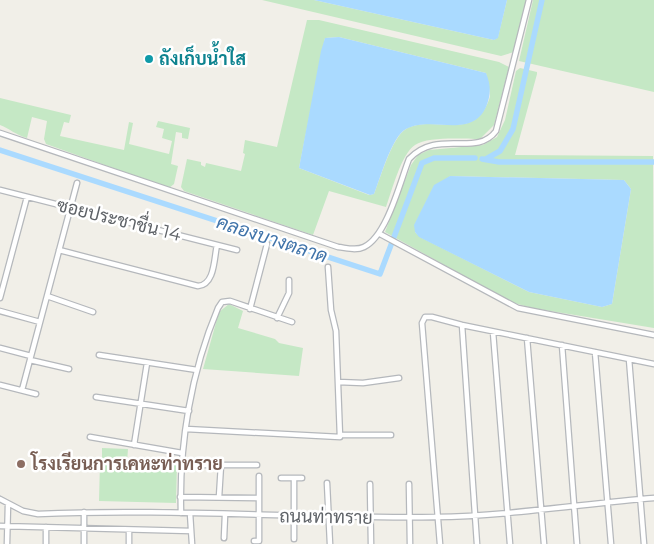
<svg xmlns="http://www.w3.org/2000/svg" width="654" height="544" font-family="Montserrat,Sarabun,sans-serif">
<rect width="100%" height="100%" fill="#f1efe8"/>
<path fill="#c5e8c5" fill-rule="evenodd" d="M262 0H314L494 40 498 37 507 0H527L514 52 501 56Z
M533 0H654V92L519 61Z
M307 20H319L499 62 509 67 494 125 480 139C464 139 428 136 415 145 401 154 392 191 386 207L329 191 313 235 184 191 181 187 187 159 201 162V165L205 167 206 163 241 171 245 154 243 153 245 140 277 147ZM339 37 486 73C487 80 490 89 490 96 489 101 486 107 484 110 468 138 430 115 406 129 392 137 380 179 374 194L369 195 299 168 325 38Z
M520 68 537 72V74L515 155 653 156 654 328 532 308 511 302 385 232 411 165 418 155 429 150 483 145 497 137 505 120 516 71ZM450 176 624 180 631 189 612 304 602 307 529 292 420 237 415 232Z
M0 98 71 115 69 123 64 122 60 136 124 150 129 122 133 123 129 144 169 154 172 141 162 138 164 129 156 127 158 121 190 128 188 139 182 138V133L176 132 171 164 178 166 174 184 169 188 46 144 44 139 47 121 32 117 27 138C16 135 10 129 0 125Z
M229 304 243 311 238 328 275 339 279 343 303 348 299 376 203 369 219 312Z
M102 448 128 449 127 462 102 461Z
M100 462 177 464 176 503 99 501Z"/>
<path fill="#aadaff" d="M314 0H507L498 38 494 40Z
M339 37 486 73C491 85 491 95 486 107 471 140 432 115 406 129 392 136 380 179 374 194L370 195 299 168 321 51 325 38Z
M450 176 624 180 631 189 612 304 602 307 529 292 419 237 415 232 414 225 434 185Z"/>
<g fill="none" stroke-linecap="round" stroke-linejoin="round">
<path stroke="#aadaff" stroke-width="5.5" d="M0 150 380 274 422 163 434 158H475
M482 159 499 162H654
M486 159 500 151 513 129 542 0"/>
<g stroke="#b5b8bc" stroke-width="7">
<path id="street" d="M0 133 338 247C347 248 356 251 364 247 387 236 400 182 409 159 438 128 476 158 496 131L529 0
M0 190 237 250
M380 234 518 308 654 335
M59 250 198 286C215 285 214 258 217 245
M47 296 93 312
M0 298 27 197
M250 309 267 244
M0 311 40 322
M277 318 289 293V280
M462 325 477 544
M493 332 510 544
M527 338 544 544
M562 345 577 544
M0 348 31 356
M595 352 611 544
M99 355 197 370
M629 359 644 544
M30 360 69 369
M338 382 363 383 399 378
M0 385 36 394
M22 390 77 183
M96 397 189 411
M186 429 340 437 336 331 331 310 328 267
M340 435H391
M90 437 182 453
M134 445 147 363
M182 465H257
M281 478H302
M294 478V539
M327 483 330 544
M370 484 371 544
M409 484 410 544
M180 497 259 498
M219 497 221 465
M0 499 23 511 38 514C170 508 303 519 435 517 508 516 581 504 654 498
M181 513C179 444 191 372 218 308L222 302 230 301 292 322
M190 513 192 544
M0 526 191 531
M224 538 225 515
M254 541H259V476
M7 544 8 504
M46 544V527
M84 544V512
M129 544V530
M440 544 422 323 425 317H432L462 325 654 364"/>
</g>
<use href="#street" stroke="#fff" stroke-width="4.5"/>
</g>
<circle fill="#0f9aa8" stroke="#fff" stroke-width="2" cx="149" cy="59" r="5"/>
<circle fill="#8d6e63" stroke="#fff" stroke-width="2" cx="21" cy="464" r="5"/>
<g text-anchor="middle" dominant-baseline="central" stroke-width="5" stroke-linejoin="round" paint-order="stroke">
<g font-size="18" font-weight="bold" fill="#0d838f" stroke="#fff" text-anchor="start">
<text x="159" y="59">ถังเก็บน้ำใส</text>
</g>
<g font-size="18" fill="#5f6368" stroke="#fff">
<text transform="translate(119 220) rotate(14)">ซอยประชาชื่น 14</text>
<text transform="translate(326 517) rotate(1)">ถนนท่าทราย</text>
</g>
<g font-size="18" font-weight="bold" fill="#785e54" stroke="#fff" text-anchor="start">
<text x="31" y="464">โรงเรียนการเคหะท่าทราย</text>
</g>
<g font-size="19" font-style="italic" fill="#4174aa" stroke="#fff">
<text transform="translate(272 239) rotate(18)">คลองบางตลาด</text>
</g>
</g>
</svg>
